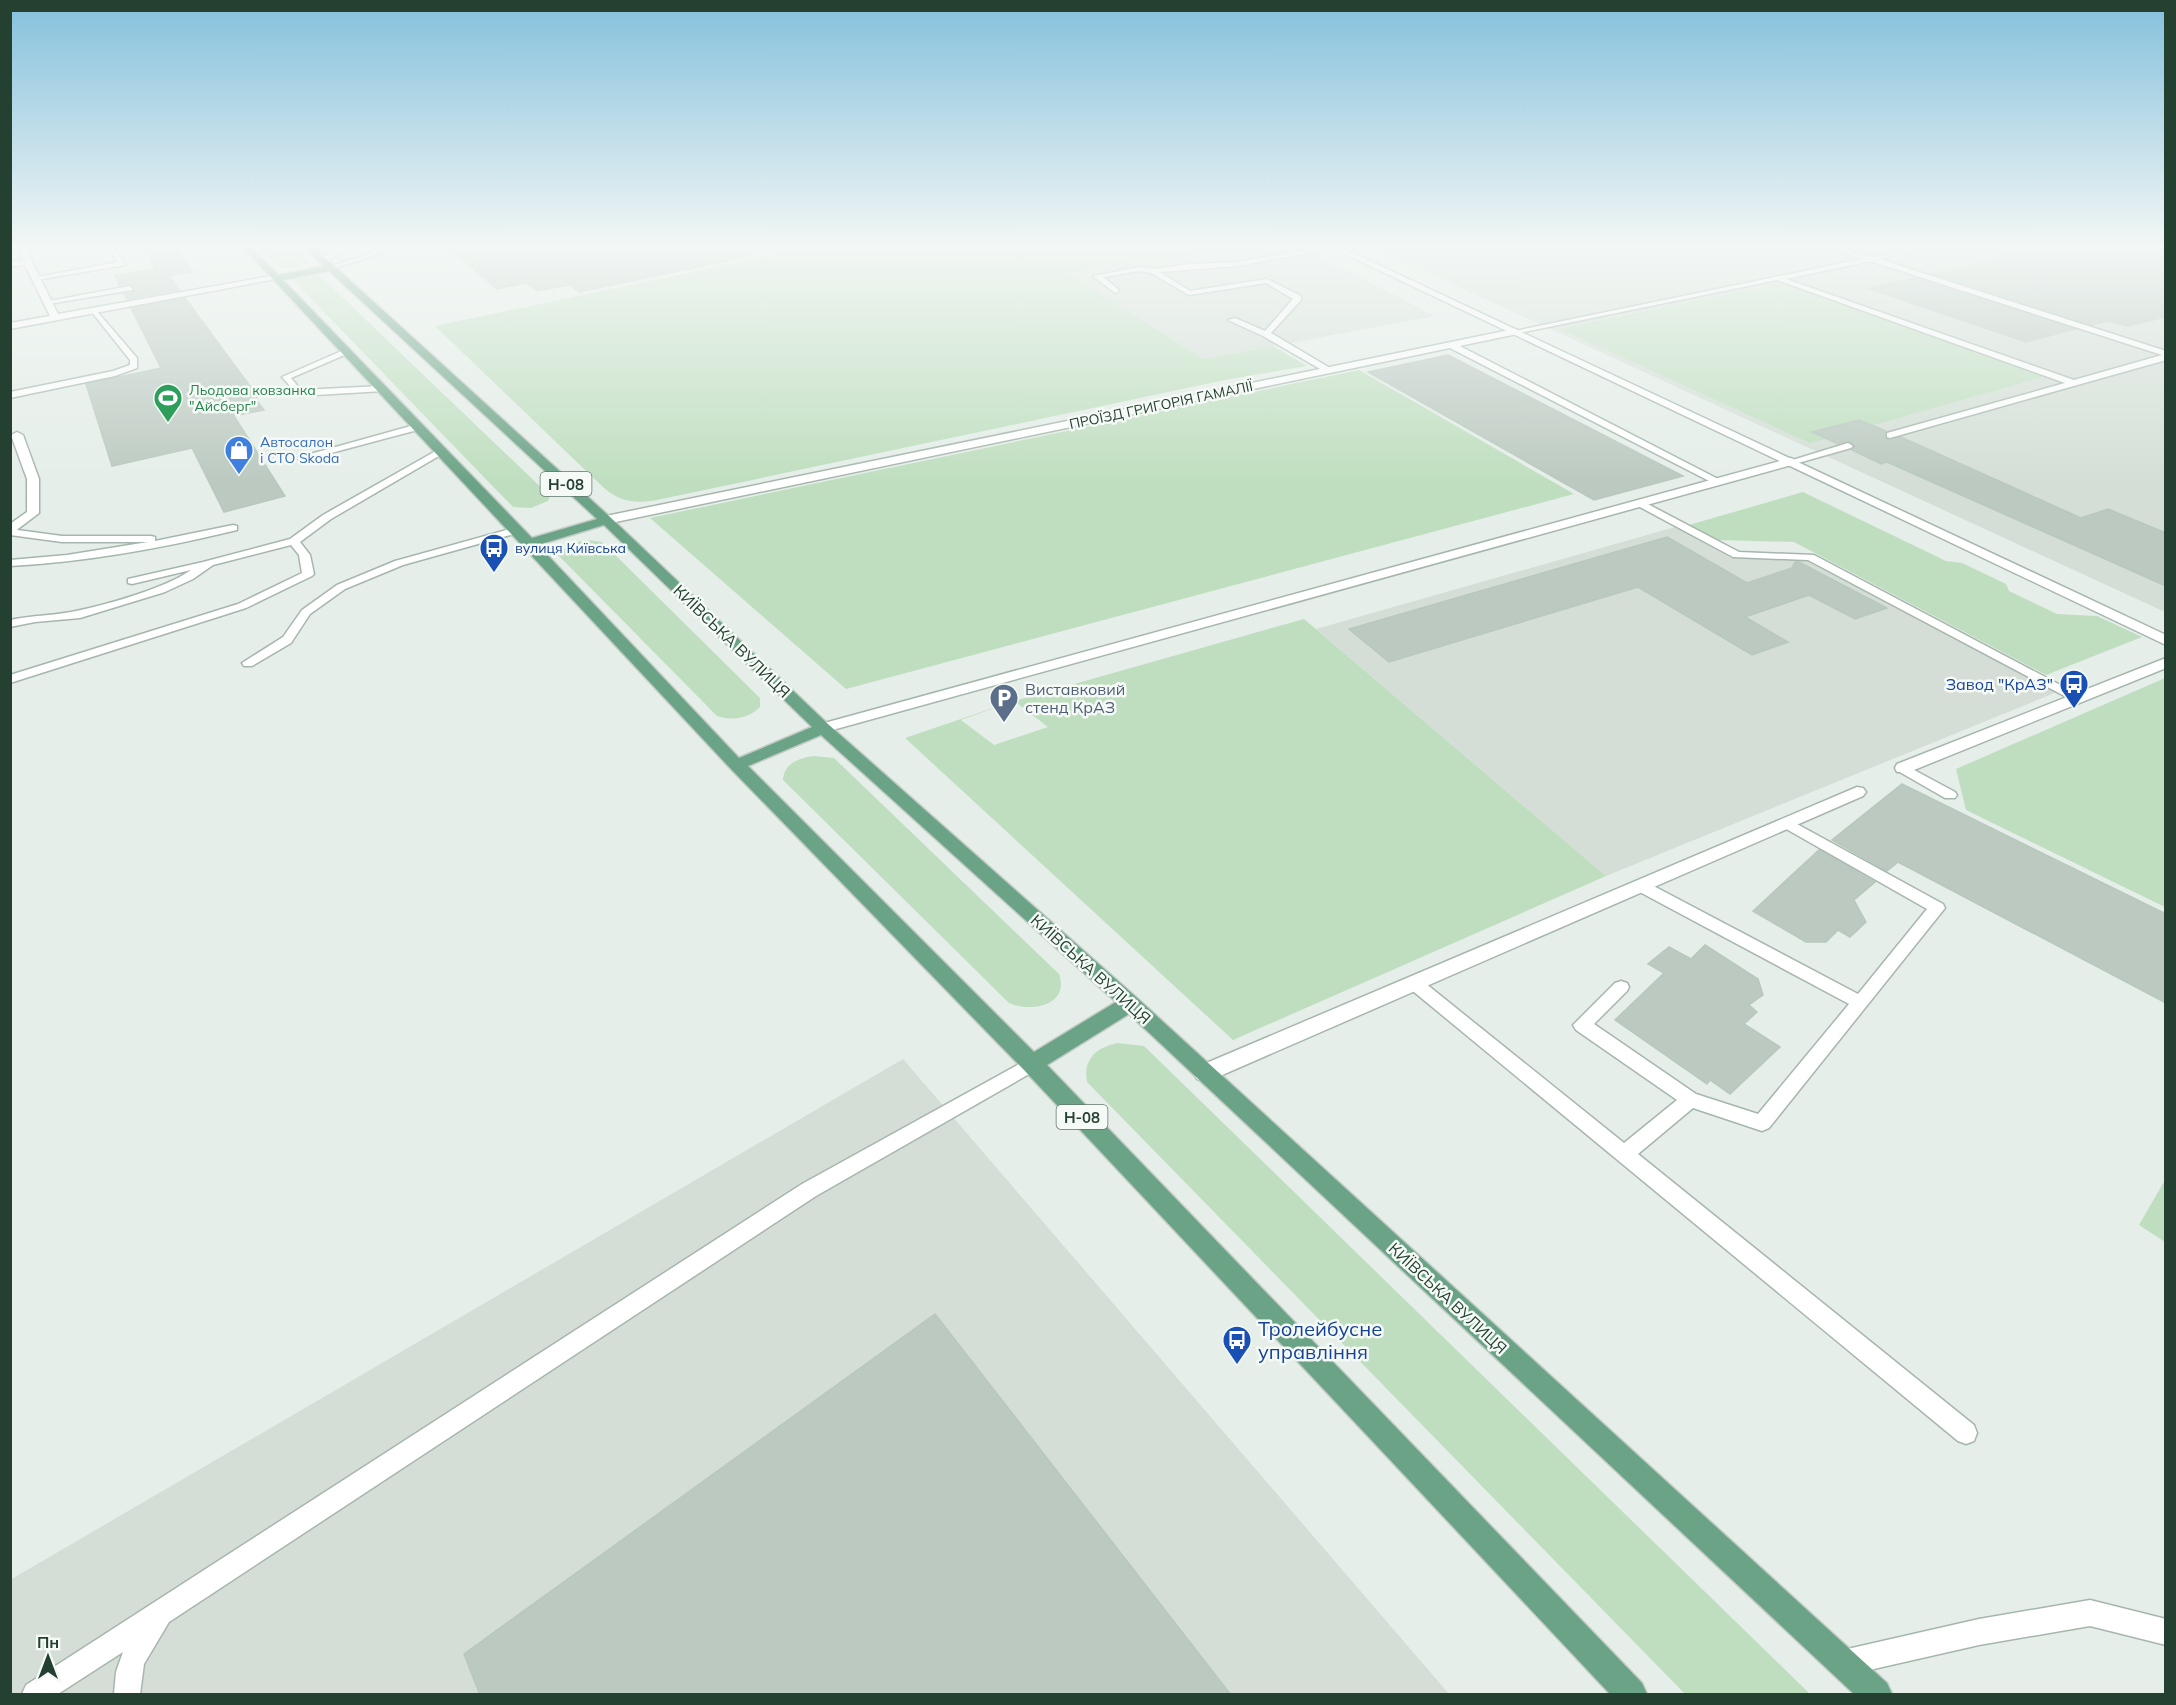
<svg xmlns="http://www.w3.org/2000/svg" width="2176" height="1705" font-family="Mulish,sans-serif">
<rect width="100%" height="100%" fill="#e5eee8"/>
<path fill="#d4ded6" d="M1270 244H1295L1435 316 1204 359 1065 273Z
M1364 244H2165V612L1544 326Z
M1675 527 1731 558 1803 559 2057 692 1606 876 1316 629Z
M903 1059 1449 1694H11L10 1580Z"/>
<path fill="#bfdebf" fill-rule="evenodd" d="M256 244H290L309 263 298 268H281Z
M825 244H1270L1066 273 1204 359 1273 346 1307 366 1225 380 676 496C648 502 627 508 604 488L435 326Z
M318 274 550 496 548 501 531 508 513 507 292 279Z
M1782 283 2043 377 1810 443 1560 329Z
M1359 370 1574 494 846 689 650 518Z
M1803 492 1946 561 1962 563 2006 584 2009 591 2057 614 2097 616 2142 637 2046 675 1794 542 1717 540 1689 525Z
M587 540 602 542 760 698V707C748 719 732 721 717 716L558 555 570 544Z
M1304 619 1606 876 1233 1040 905 738 1014 701ZM1014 701 1048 727 994 745 961 720Z
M2165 678V907L1966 810 1956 769Z
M814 756 834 758 1059 974C1070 1005 1031 1013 1009 1003L783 780C784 763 799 758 814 756Z
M1117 1043 1144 1046 1810 1694H1685L1087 1082C1083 1059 1096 1048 1117 1043Z
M2165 1180V1242L2139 1225Z"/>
<path fill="#bbc9c0" stroke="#b8c8bd" stroke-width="1.5" d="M164 244H171L193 272 169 276 179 290 127 299 124 294 133 292 135 289 130 284 120 286 115 275 155 269 145 247Z
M444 244H751L752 256 579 292 570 285 537 291 526 283 497 289Z
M1988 244H2166V317L2127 326 2109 321 2092 325 1934 274 2012 258 1987 251Z
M1916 278 2075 329 2026 342 1867 288Z
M185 298 258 397 255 398 264 410 234 416 285 496 224 512 192 448 112 466 86 384 161 368 131 308Z
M1448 355 1683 476 1594 500 1368 372Z
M1859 420 1886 431V439L1901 437 2081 518 2108 509 2166 533V586L1887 462 1881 464 1852 450 1855 446 1849 441 1838 444 1812 432Z
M1667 537 1747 583 1792 568 1795 562H1799L1887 608 1855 619 1809 595 1745 617 1788 642 1752 655 1638 587 1389 662 1349 629Z
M1902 784 2166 914V1003L1898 862 1887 871 1832 840Z
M1819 850 1875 882 1854 900 1866 922 1850 937 1838 930 1826 942H1806L1753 911Z
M1705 945 1758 979 1763 995 1749 1005 1757 1012 1744 1024 1780 1047 1730 1094 1710 1080 1707 1084 1615 1020 1664 973 1648 964 1669 947 1691 959Z
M935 1314 1231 1695H480L464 1654Z"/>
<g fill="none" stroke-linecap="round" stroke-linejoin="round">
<g stroke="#a7b6ad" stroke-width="3">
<path id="service" d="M105 244H111L126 265 36 280 32 278 118 262Z
M344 244H351L326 263H320V259Z
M385 244H393L373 256 329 270 325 268 369 254Z
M1821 244C1839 244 1854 256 1872 257 1894 257 1922 244 1947 244L1879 259 2166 351V360L1890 438 1887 437V433L2065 383 1777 280 1514 334 1510 332 1862 259ZM1870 261 2162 355 2074 380 1786 279Z
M1335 245 1337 248 1237 266 1160 272 1190 291 1267 279 1301 296V300L1271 333 1330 368V372L1327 373 1263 336 1228 320 1235 318 1265 331 1293 299 1266 283 1189 295 1151 273 1140 271 1103 277 1118 289 1119 291 1115 293 1093 276 1140 267 1153 269 1190 264 1237 262Z
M130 286 133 290 48 304 44 302Z
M95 309 137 358V368L115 376 10 398V392L113 371 130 365V360L91 311Z
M1448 343H1454L1724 482 1715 484 1448 347Z
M346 349H349V353L291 378 301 390 381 386 384 387V391L299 396 282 377Z
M418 424 423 427 421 429 301 461 296 458Z
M1848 443 1853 446 1851 448 1791 465 1786 462Z
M441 448 446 451 444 453 331 519 300 542 310 555 314 574 312 576 246 608 10 683V675L238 604 302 573 299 555 291 545 213 565 193 579 165 592 80 618 35 622 10 627V620C32 615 54 616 76 611 106 605 166 588 191 570L132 584 128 583V579L203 562 290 539 323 515Z
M1642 501 1739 552 1814 555 2083 697 2077 701 2072 700 1808 560 1733 557 1638 506 1637 504Z
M233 525 237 526V530C163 548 87 562 10 566V560L67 555 148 542H62L10 535V529L62 536H151L155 537V541Z
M517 527 521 528V532L403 565 345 589 310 614 291 643 252 666H244L242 663 283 637 302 610 337 585 395 561Z
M1903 764 1955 792 1957 795 1955 798H1945L1898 771 1896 768Z
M1786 818 1943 904 1945 908 1769 1128 1762 1131 1693 1108 1638 1154 1974 1425 1977 1433 1974 1441 1966 1444 1958 1441 1408 987 1406 983 1408 979 1414 977 1420 979 1624 1143 1677 1100 1576 1030 1573 1025 1615 983 1621 981 1627 983 1629 987 1627 991 1594 1024 1696 1094 1758 1114 1849 1004 1636 890 1633 886 1636 882H1646L1858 994 1927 909 1781 826 1779 823Z
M1032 1057 1038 1059 1041 1064 1038 1069 816 1196 169 1622 144 1664 140 1694H114L116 1672 123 1652 58 1694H22L26 1685 802 1184Z
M2090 1600 2166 1619V1645L2090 1626 1979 1645 1843 1676 1834 1672 1830 1663 1834 1654 1843 1650 1979 1619Z"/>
</g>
<g stroke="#a7b6ad" stroke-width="3">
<path id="minor" d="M19 244H27L32 262 58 314 277 275 281 278 10 329V323L50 316 25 265 10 267V262L23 260Z
M1514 329 1517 330V334L606 524 600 520 606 516Z
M17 432 23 435 39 479V513L10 535V524L27 512V479L11 435Z
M1791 458 1795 460V464L829 731H817L815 728 817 725Z
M2166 658V668L1909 772H1897L1895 768 1897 764Z
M1857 787 1863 788 1866 792 1863 796 1213 1079 1205 1082 1197 1079 1194 1073 1197 1067Z"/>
</g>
<g stroke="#a7b6ad" stroke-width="3">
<path id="tertiary" d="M1324 244H1334L2166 635V645Z"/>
</g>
<g stroke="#c2cac5" stroke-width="3">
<path id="primary" d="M240 244H248L278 275 324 266 301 244H310L610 517 829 725 1137 998 1887 1683 1892 1694H1854L1129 1014 1047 1065 1642 1683 1647 1694H1610L1024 1070 731 769ZM329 271 597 519 532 538 283 280ZM604 525 812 727 739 758 538 545ZM821 735 1116 1002 1034 1052 748 766Z"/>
</g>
<use href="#service" fill="#fff" fill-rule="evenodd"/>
<use href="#minor" fill="#fff" fill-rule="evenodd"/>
<use href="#tertiary" fill="#fff" fill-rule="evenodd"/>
<use href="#primary" fill="#6ba386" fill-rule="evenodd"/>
</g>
<linearGradient id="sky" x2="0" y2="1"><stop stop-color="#84c0dc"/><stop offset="0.51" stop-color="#f3f7f5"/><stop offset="1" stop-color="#f3f7f5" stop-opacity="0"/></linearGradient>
<rect width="2176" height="483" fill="url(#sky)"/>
<defs>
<g id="stadium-pin" transform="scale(1.5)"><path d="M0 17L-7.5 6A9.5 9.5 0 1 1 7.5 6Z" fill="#2e9e5b" stroke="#f6faf7"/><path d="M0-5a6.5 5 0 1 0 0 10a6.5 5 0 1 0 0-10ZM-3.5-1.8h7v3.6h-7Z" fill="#fff"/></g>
<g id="shop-pin" transform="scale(1.5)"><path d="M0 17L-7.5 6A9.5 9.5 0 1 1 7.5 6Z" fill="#3f7fe0" stroke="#f6faf7"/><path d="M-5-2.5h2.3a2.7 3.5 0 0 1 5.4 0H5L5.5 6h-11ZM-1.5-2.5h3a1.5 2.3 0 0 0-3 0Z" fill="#fff"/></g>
<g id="bus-pin" transform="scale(1.5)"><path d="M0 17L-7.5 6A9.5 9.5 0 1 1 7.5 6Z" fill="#1a4fb4" stroke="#f6faf7"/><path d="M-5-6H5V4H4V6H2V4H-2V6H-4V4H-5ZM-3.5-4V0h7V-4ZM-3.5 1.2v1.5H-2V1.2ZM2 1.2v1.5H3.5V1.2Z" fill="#fff"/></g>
<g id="parking-pin" transform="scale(1.5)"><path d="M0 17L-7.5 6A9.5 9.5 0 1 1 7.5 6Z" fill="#5c6f8a" stroke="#f6faf7"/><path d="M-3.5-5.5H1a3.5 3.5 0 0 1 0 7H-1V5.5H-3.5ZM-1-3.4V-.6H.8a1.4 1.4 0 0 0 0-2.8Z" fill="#fff"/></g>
</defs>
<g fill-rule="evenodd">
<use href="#stadium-pin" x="168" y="398"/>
<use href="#shop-pin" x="239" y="450"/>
<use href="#bus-pin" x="494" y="548"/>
<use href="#bus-pin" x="2074" y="684"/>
<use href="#parking-pin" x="1004" y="698"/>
<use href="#bus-pin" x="1237" y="1340"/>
</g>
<g text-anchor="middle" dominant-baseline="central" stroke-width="5" stroke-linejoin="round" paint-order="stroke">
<g font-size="14" fill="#27864d" stroke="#f6faf7" text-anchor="start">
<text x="189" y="390">Льодова ковзанка<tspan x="189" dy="16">"Айсберг"</tspan></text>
</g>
<g font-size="14" fill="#244031" stroke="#f6faf7">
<text transform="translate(1161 405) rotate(-12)">ПРОЇЗД ГРИГОРІЯ ГАМАЛІЇ</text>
</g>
<g font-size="14" fill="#366cbe" stroke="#f6faf7" text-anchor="start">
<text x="260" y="442">Автосалон<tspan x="260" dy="16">і СТО Skoda</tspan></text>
</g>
<g font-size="14" fill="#164399" stroke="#f6faf7" text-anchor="start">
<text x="515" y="548">вулиця Київська</text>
</g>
<g fill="#f6faf7" stroke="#63786c" stroke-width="1.5">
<rect x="540.5" y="472" width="51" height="24" rx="4.5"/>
<rect x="1056.5" y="1105" width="51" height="24" rx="4.5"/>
</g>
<g font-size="15" font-weight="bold" fill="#244031">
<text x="566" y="484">Н-08</text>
<text x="1082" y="1117">Н-08</text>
</g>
<g font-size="16" fill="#244031" stroke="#f6faf7">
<text transform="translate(732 641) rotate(44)">КИЇВСЬКА ВУЛИЦЯ</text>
<text transform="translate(1091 969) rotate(42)">КИЇВСЬКА ВУЛИЦЯ</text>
<text transform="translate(1448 1298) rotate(43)">КИЇВСЬКА ВУЛИЦЯ</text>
</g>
<g font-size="16" fill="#164399" stroke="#f6faf7" text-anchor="end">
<text x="2053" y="684">Завод "КрАЗ"</text>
</g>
<g font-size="16" fill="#4e5e75" stroke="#f6faf7" text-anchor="start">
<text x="1025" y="689">Виставковий<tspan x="1025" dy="18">стенд КрАЗ</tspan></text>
</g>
<g font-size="20" fill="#164399" stroke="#f6faf7" text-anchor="start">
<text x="1258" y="1328">Тролейбусне<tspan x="1258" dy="23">управління</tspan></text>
</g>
</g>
<rect width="2176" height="1705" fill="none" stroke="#244031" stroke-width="24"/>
<g transform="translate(48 1657)" stroke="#f6faf7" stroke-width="4.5" paint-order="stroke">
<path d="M0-4.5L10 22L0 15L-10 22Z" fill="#244031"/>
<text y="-9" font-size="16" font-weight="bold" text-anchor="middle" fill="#244031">Пн</text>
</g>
</svg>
